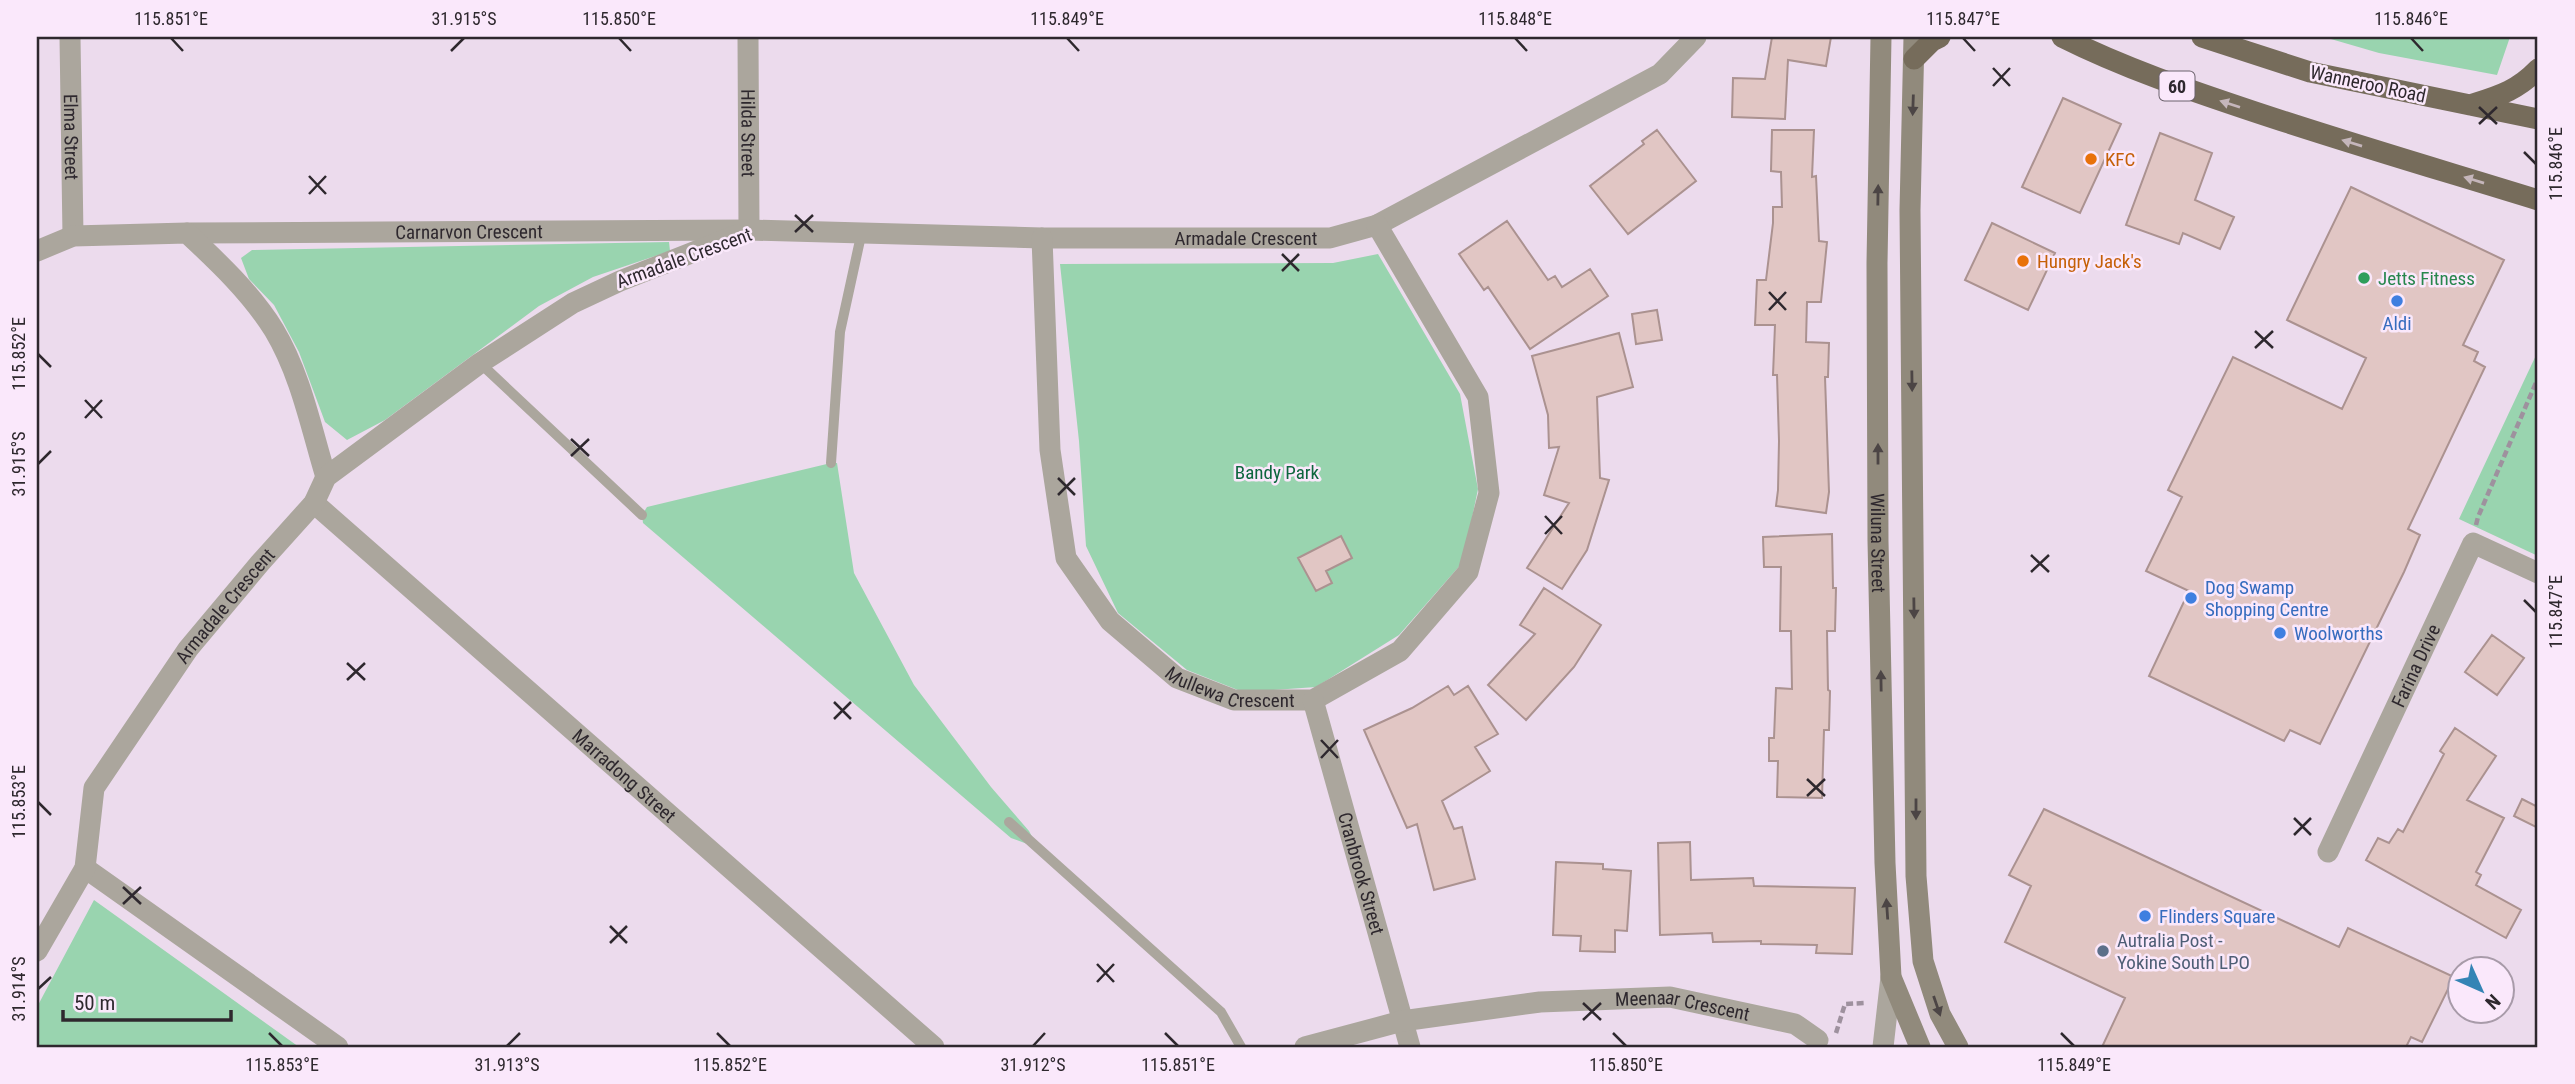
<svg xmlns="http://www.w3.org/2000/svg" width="2575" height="1084" font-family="'Roboto Condensed',sans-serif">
<rect width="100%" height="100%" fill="#ecdbed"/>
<path fill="#99d4af" d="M2324 37H2510L2497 75 2379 53Z
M669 242 670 251 593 277 539 306 385 420 347 440 325 422 299 352 274 305 249 279 241 258 252 250Z
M1378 254 1460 394 1478 489 1463 562 1399 635 1316 687 1243 692 1187 670 1118 613 1086 546 1079 441 1060 264 1333 263Z
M2538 351V556L2459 519Z
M831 463H837L854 573 914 685 991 787 1029 831 1038 848 1011 838 643 523 642 515 647 507Z
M94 900 299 1047H37V1007Z"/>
<path fill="#e1c6c4" stroke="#ab9290" stroke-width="2" d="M1772 37H1831L1826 66 1788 60 1785 119 1732 117 1733 78 1765 79Z
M2063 98 2121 124 2080 213 2022 187Z
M1657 130 1696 181 1628 234 1590 186 1644 144 1642 141Z
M1772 130H1814L1812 177 1816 176 1819 241 1827 242 1821 302H1807L1806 342 1829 343 1828 377H1825L1829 492 1826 513 1776 506 1778 490 1779 441 1777 375H1773L1775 325H1755L1757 280H1766L1773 223V207H1782L1781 172 1771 171Z
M2160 133 2212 153 2195 200 2234 217 2220 249 2183 233 2179 244 2126 225Z
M2351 187 2504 260 2463 345 2478 352 2474 361 2485 367 2408 529 2420 535 2404 572 2320 744 2290 730 2284 741 2149 676 2189 591 2146 571 2182 497 2168 490 2233 357 2342 409 2366 358 2287 320Z
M1507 221 1548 280 1555 276 1562 287 1590 269 1608 296 1530 349 1488 287 1484 290 1459 254Z
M1992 223 2055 253 2028 310 1965 280Z
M1657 310 1662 340 1636 344 1632 314Z
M1619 333 1633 387 1597 397 1600 478 1609 480 1587 550 1562 589 1527 568 1569 503 1544 495 1559 447 1549 448 1548 415 1532 356Z
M1832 534 1833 588H1836L1835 631H1827L1828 690 1830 691 1829 730H1824L1822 798 1777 797 1778 761H1769V738H1774L1776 688 1792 689 1791 631H1780L1781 567H1764L1763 537Z
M1341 536 1352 558 1326 571 1332 583 1316 591 1298 558Z
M1544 588 1601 625 1574 667 1526 720 1488 685 1535 634 1520 625Z
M2492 635 2524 658 2497 695 2465 672Z
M1448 686 1454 695 1468 686 1498 734 1475 747 1490 771 1442 801 1454 829 1462 827 1475 879 1434 890 1417 824 1407 828 1364 730 1412 708Z
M2455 728 2496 756 2467 800 2504 818 2476 872 2481 875 2476 885 2521 910 2506 938 2366 860 2378 838 2389 843 2398 829 2403 832 2444 754 2440 751Z
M2522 799 2538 807V828L2514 816Z
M2044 809 2339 947 2348 928 2454 977 2422 1042 2411 1037 2406 1047H2102L2125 998 2005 942 2031 886 2009 875Z
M1690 842 1691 880 1753 878 1754 886 1855 888 1852 954 1816 953 1817 945 1761 944V941L1713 942 1712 933 1660 935 1658 843Z
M1556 862 1603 864V869L1631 871 1627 931 1615 930V952L1580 951 1581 936 1553 935Z"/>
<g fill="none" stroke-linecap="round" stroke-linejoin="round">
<path stroke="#9e919e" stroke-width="4.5" stroke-dasharray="7 3.5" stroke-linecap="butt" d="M2476 525 2478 517 2538 378
M1836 1033 1845 1004 1866 1003"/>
<path stroke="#aba69d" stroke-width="10" d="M480 363 642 515
M831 463 840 332 862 231
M1009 822 1221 1012 1241 1047"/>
<g stroke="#aba69d" stroke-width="21">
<path id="s1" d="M70 37 73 236"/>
<path id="s2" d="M748 37 749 230"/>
<path id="s3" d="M187 233 749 230 1042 238H1330L1377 225 1660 74 1696 37"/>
<path id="s4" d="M1042 238 1050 450 1066 558 1110 621 1177 678 1234 700H1313L1400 651 1468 572 1489 493 1478 397 1377 225"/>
<path d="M37 251 73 236 187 233C218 262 251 293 274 330 301 375 311 428 326 477"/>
<path id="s5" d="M314 503 934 1047"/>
<path id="s6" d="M1313 700 1410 1047"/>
<path id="s7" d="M2328 852 2473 543 2538 573"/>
<path d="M85 868 338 1047"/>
<path id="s8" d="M37 951 85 868 94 788 188 649 260 563 314 503 326 477 480 363 573 303 620 281 737 235"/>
<path id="s9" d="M1305 1047 1402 1021 1540 1002 1670 997 1795 1024 1818 1040"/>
<path d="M1883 1047 1891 977"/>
</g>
<g stroke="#918a7c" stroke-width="21">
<path id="s10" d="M1881 37 1877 263 1878 541 1885 863 1891 977 1920 1047"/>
<path d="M1914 37 1910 210 1916 876 1923 961 1940 1014 1958 1047"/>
</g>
<path stroke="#766c5b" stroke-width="21" d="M2062 37C2124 68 2189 90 2255 112 2348 143 2444 171 2538 200
M2202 37 2310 72 2538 119
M1914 59 1932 41 1940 37
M2470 105C2498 96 2517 91 2538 69"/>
</g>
<defs><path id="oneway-solid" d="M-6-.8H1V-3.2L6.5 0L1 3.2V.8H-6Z" transform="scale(1.75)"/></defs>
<g fill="#c5b6bb">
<use href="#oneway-solid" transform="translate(2230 104) rotate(-162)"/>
<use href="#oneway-solid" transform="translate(2352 143) rotate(-163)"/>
<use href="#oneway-solid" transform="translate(2474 180) rotate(-163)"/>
</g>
<g fill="#4c4545">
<use href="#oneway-solid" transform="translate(1913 105) rotate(92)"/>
<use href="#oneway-solid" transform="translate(1878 195) rotate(-89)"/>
<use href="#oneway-solid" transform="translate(1912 381) rotate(89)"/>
<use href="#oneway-solid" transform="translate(1878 454) rotate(-90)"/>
<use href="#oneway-solid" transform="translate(1914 608) rotate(89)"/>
<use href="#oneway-solid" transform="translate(1881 681) rotate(-91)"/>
<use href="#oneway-solid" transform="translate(1916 809) rotate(90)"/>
<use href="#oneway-solid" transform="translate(1887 909) rotate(-94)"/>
<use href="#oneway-solid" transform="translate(1937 1006) rotate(71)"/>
</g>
<path fill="none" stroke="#2e282e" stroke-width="2.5" d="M171 38 183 51M619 38 631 51M1067 38 1079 51M1515 38 1527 51M1963 38 1975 51M2411 38 2423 51M451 51 464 38M1993 68 2010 86M1993 86 2010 68M2479 107 2497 124M2479 124 2497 107M2524 152 2536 164M309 176 326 194M309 194 326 176M795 215 813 232M795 232 813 215M1282 254 1299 271M1282 271 1299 254M1769 292 1786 310M1769 310 1786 292M2255 331 2273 348M2255 348 2273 331M38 354 51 367M85 400 102 418M85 418 102 400M571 439 589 456M571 456 589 439M38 464 51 451M1058 478 1075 495M1058 495 1075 478M1545 516 1562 534M1545 534 1562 516M2031 555 2049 572M2031 572 2049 555M2524 600 2536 612M347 663 365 680M347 680 365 663M834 702 851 719M834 719 851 702M1321 740 1338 758M1321 758 1338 740M1807 779 1825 796M1807 796 1825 779M38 802 51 815M2294 818 2311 835M2294 835 2311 818M123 887 141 904M123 904 141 887M610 926 627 943M610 943 627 926M1097 964 1114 982M1097 982 1114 964M38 989 51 977M1583 1003 1601 1020M1583 1020 1601 1003M269 1033 282 1046M717 1033 730 1046M1165 1033 1178 1046M1613 1033 1626 1046M2061 1033 2074 1046M507 1046 520 1033M1033 1046 1045 1033"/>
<g fill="#e8710a" stroke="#fae8fb" stroke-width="2.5">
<circle cx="2091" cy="159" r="7"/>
<circle cx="2023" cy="261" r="7"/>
</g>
<circle fill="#2e9e5b" stroke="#fae8fb" stroke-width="2.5" cx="2364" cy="278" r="7"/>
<g fill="#3f7fe0" stroke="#fae8fb" stroke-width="2.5">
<circle cx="2397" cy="301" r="7"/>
<circle cx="2191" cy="598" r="7"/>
<circle cx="2280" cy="633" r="7"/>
<circle cx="2145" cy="916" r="7"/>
</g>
<circle fill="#5c6f8a" stroke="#fae8fb" stroke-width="2.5" cx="2103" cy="951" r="7"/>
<g text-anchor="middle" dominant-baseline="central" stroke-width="5" stroke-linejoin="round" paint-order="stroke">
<rect fill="#fae8fb" stroke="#6b626c" stroke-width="2" x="2159.5" y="71.5" width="35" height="29" rx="5"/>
<g font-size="18" font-weight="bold" fill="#2e282e">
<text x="2177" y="86">60</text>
</g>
<g font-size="19" fill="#2e282e" stroke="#fae8fb">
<text transform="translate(2368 84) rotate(12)">Wanneroo Road</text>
<text stroke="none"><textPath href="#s2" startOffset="96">Hilda Street</textPath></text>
<text stroke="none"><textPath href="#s1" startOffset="100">Elma Street</textPath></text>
<text stroke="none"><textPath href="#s3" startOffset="282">Carnarvon Crescent</textPath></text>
<text stroke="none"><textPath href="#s3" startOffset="1059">Armadale Crescent</textPath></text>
<text transform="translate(684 258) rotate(-20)">Armadale Crescent</text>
<text stroke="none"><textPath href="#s10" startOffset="506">Wiluna Street</textPath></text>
<text stroke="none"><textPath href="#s8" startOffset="401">Armadale Crescent</textPath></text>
<text stroke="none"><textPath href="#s7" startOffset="206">Farina Drive</textPath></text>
<text stroke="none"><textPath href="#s4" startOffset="541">Mullewa Crescent</textPath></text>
<text stroke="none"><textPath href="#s5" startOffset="413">Marradong Street</textPath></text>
<text stroke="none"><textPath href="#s6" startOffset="180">Cranbrook Street</textPath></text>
<text stroke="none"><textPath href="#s9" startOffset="383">Meenaar Crescent</textPath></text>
</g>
<g font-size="19" fill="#c56008" stroke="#fae8fb" text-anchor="start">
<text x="2105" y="159">KFC</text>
<text x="2037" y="261">Hungry Jack's</text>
</g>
<g font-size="19" fill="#27864d" stroke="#fae8fb" text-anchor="start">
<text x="2378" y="278">Jetts Fitness</text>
</g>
<g font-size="19" fill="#366cbe" stroke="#fae8fb" text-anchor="start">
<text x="2397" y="323" text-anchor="middle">Aldi</text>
<text x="2205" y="587">Dog Swamp<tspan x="2205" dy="22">Shopping Centre</tspan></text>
<text x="2294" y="633">Woolworths</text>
<text x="2159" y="916">Flinders Square</text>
</g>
<g font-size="19" fill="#0d663d" stroke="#fae8fb">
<text x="1277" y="472">Bandy Park</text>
</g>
<g font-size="19" fill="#4e5e75" stroke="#fae8fb" text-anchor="start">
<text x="2117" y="940">Autralia Post -<tspan x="2117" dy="22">Yokine South LPO</tspan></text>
</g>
</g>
<rect width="2575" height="1084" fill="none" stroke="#fae8fb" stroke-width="77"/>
<g transform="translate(2481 990) rotate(135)"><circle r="33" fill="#fae8fb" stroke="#a89ba9" stroke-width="2"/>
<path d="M0-5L12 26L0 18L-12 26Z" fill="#3484b5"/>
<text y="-10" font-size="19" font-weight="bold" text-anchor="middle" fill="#2e282e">N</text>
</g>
<path d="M63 1010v10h168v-10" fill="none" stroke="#2e282e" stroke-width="3.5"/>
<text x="74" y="1010" font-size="21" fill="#2e282e" stroke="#fae8fb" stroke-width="5" paint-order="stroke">50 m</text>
<rect x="38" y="38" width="2498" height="1008" fill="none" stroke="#2e282e" stroke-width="2.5"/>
<g font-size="18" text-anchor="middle" fill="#2e282e">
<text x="171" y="25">115.851°E</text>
<text x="464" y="25">31.915°S</text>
<text x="619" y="25">115.850°E</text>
<text x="1067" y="25">115.849°E</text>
<text x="1515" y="25">115.848°E</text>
<text x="1963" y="25">115.847°E</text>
<text x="2411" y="25">115.846°E</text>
<text transform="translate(2556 164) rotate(-90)" y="6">115.846°E</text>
<text transform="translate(19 354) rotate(-90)" y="6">115.852°E</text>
<text transform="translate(19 464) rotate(-90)" y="6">31.915°S</text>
<text transform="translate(2556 612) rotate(-90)" y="6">115.847°E</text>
<text transform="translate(19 802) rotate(-90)" y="6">115.853°E</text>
<text transform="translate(19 989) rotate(-90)" y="6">31.914°S</text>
<text x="282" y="1071">115.853°E</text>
<text x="507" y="1071">31.913°S</text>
<text x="730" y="1071">115.852°E</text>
<text x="1033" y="1071">31.912°S</text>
<text x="1178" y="1071">115.851°E</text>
<text x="1626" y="1071">115.850°E</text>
<text x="2074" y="1071">115.849°E</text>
</g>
</svg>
